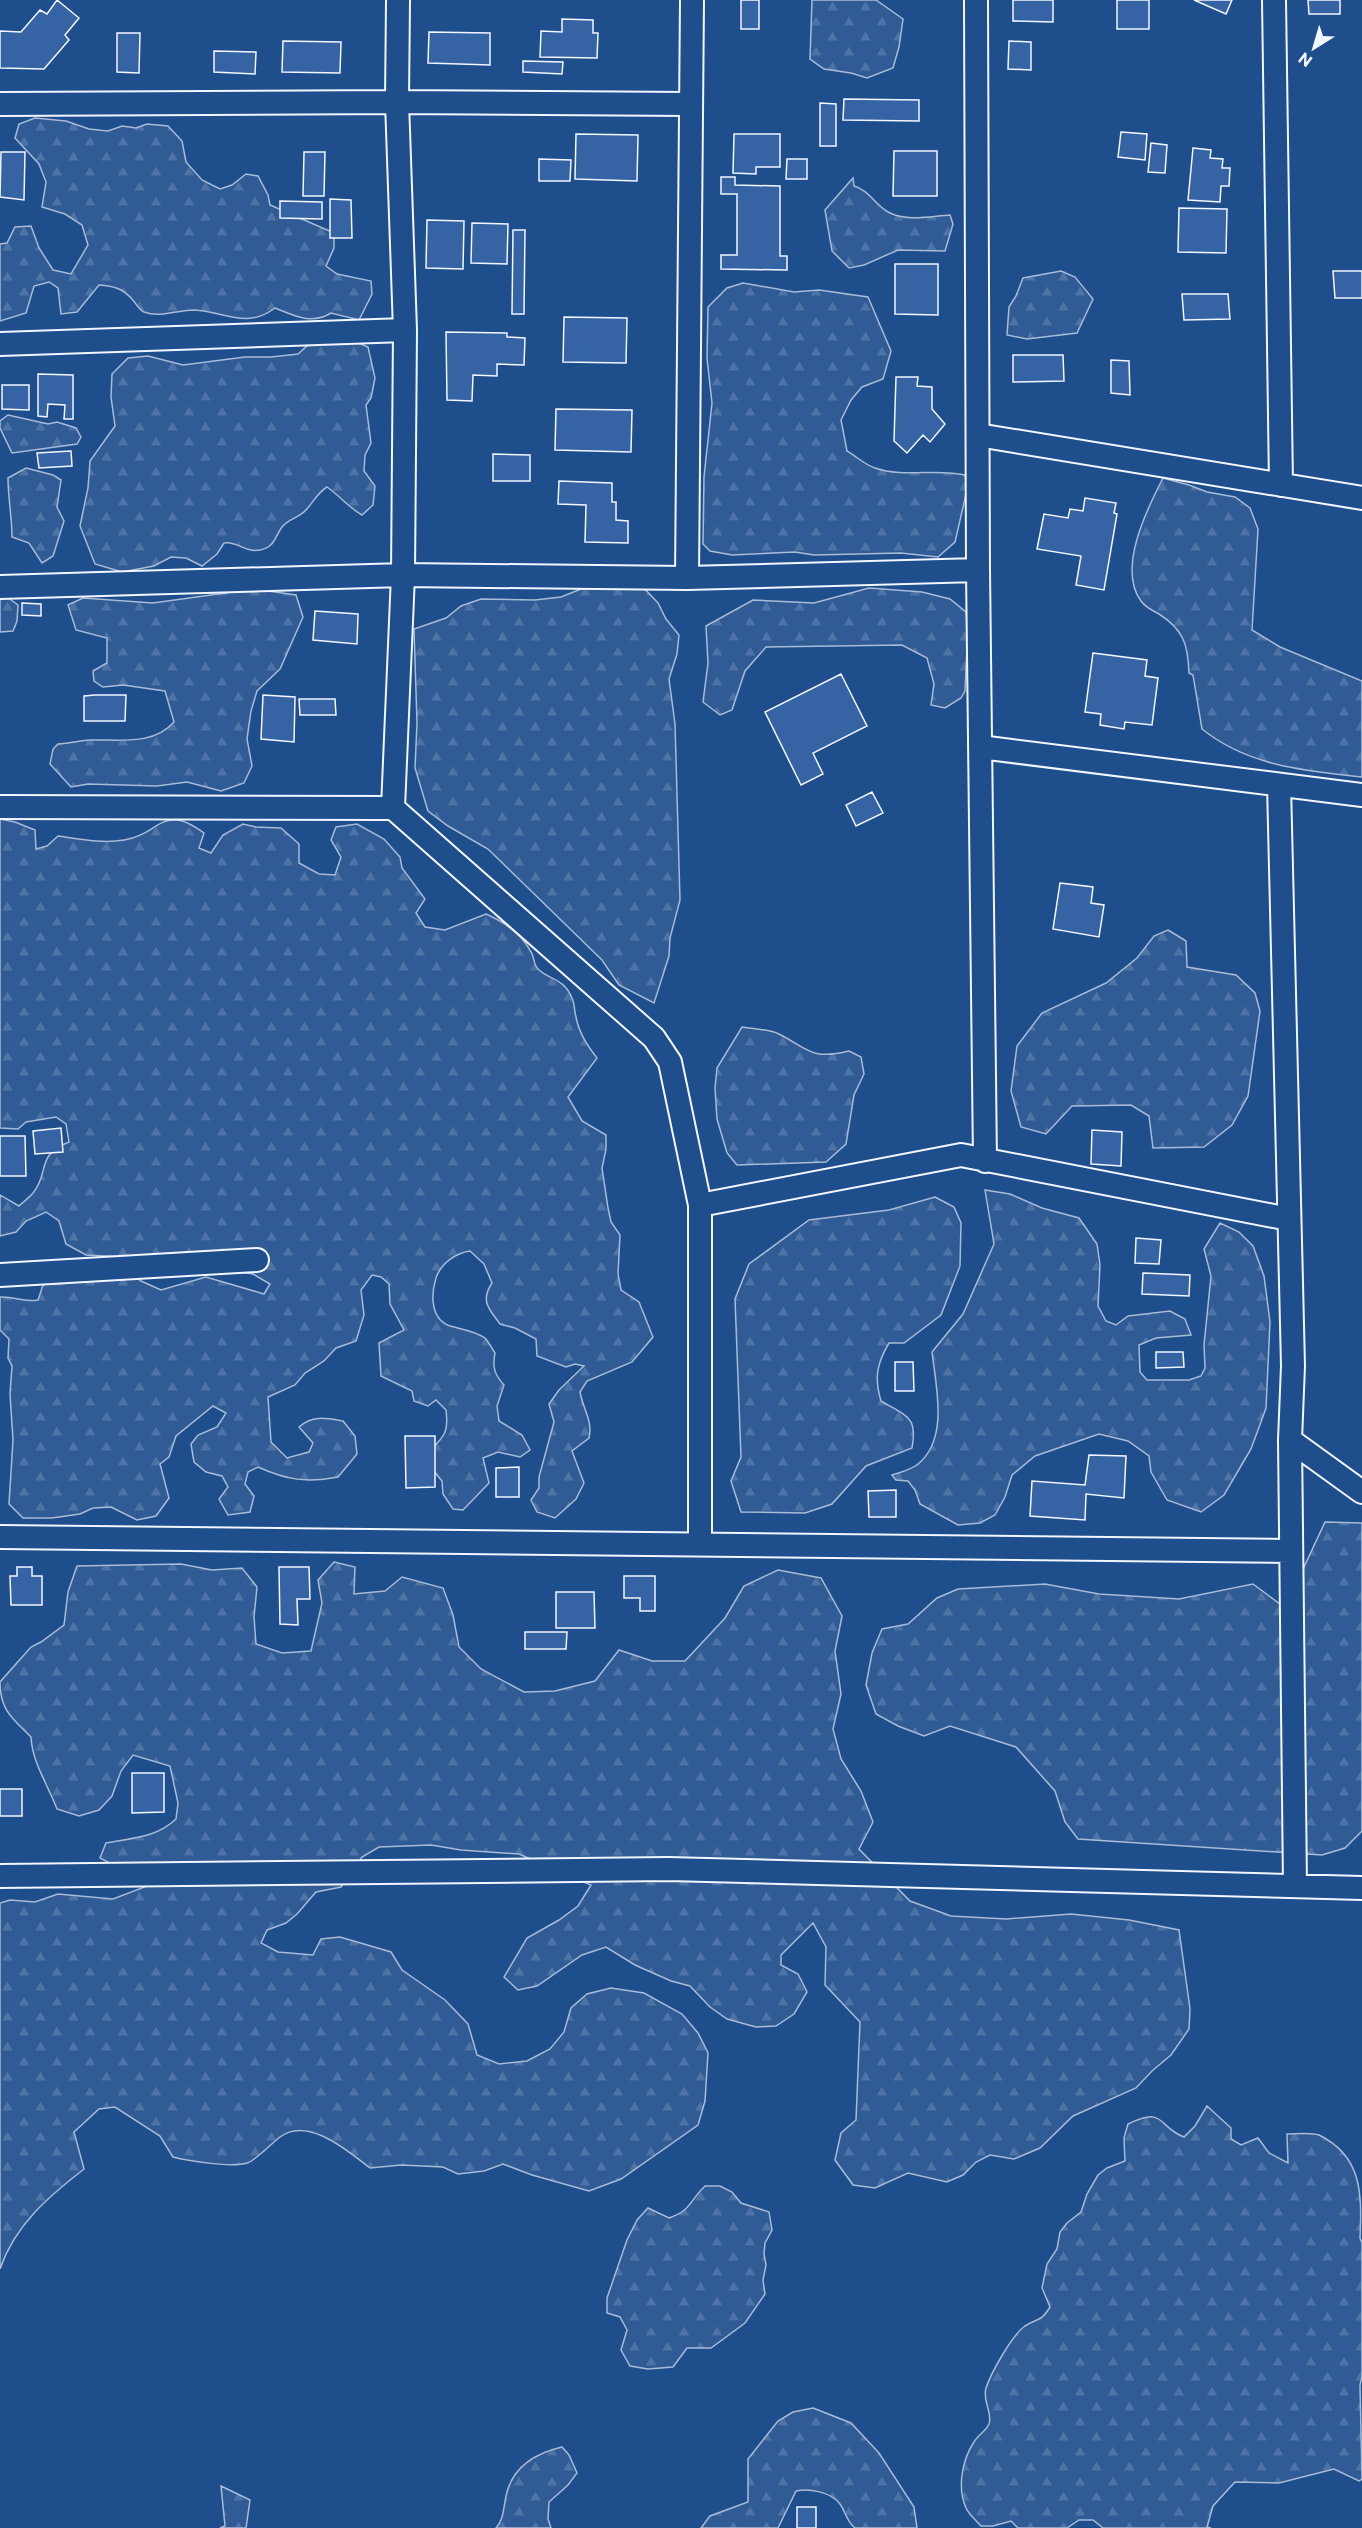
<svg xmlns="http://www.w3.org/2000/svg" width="1362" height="2528" font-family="Commissioner,sans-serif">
<defs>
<pattern id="forest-firs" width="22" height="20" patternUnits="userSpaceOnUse" patternTransform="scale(1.5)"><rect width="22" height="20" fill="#305b95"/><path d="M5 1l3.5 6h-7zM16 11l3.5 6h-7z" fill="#4e73a5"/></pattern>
</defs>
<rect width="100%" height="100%" fill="#1f4e8c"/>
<path fill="url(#forest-firs)" stroke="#a8bbd7" stroke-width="1.5" d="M812 0H876L903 19 899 47 893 68 867 78 851 73 824 69 810 59Z
M35 118 66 121 89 129 108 131 122 126 136 128 147 124 168 126 182 141 186 162 202 180 220 189 232 185 246 174 258 176 268 195 270 205 334 233V248L326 266 337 274 371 281 372 294 359 320 331 313C312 325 295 316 275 308 246 330 224 311 194 310 178 310 160 318 144 312 138 309 136 303 132 299 122 288 113 286 99 285L77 312 61 314 58 288 49 282 34 286 26 313 0 321V244L7 243 15 227 31 226 39 248 53 270 71 274 88 245 82 225 65 214 42 207 46 182 39 164 15 138 19 124Z
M853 178 854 186C869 190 875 205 888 212 906 222 931 216 950 215L953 224 945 251 898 250 864 265 849 268 832 251 825 210Z
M1061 271 1075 277 1093 299 1077 333 1027 339 1007 335 1009 307 1016 296 1023 278Z
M743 283 794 292 819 290 868 297 891 351 883 379 862 387 851 400 841 420 847 451C856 456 865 465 875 468 904 478 936 468 965 475L967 490 955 542 938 557 901 553 814 555 795 552 732 555 710 551 703 544 704 477 712 403 707 358 708 307 727 288Z
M335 338 354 341 368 347 375 378 371 398 366 405 371 443 365 455 364 471 375 486 373 505 362 515C348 507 340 496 327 487 317 493 313 503 305 511 298 518 288 519 282 527 274 538 275 547 260 550 245 553 238 541 224 543L217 554 202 566 186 558 171 557 154 566 122 572 95 564 80 526 88 488 90 461 115 426 111 397 112 374 128 358 148 356 183 365 245 357H271L298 354 308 345Z
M8 415 48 424 57 422 76 428 81 437 77 444 12 453 0 428V421Z
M26 468 53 475 61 480 57 507 64 521 53 556 42 563 29 543 12 537C12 517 8 498 8 478Z
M1163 478 1189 485 1207 492 1235 497 1250 508 1258 529 1252 630 1280 647 1362 681V777C1305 771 1248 766 1202 729L1193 675 1189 673C1188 645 1184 630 1159 614 1153 611 1145 607 1141 601 1117 569 1147 509 1163 478Z
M640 584 658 603 666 619 679 635 677 654 669 679 675 724 680 900 670 938 669 956 654 1003 619 985 602 960 488 849 448 826 428 811 415 768 417 723 414 629 446 618 461 606 481 599 535 600 561 597 581 589 621 588Z
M869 588 922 592 950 599 966 612 968 626 965 691 961 698 945 708 931 705 934 684 927 658 902 645 766 647 745 671 732 710 720 715 703 702 708 663 706 626 753 600 814 603Z
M254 589 296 595 303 617 280 669 257 691 251 711 247 739 252 766 244 783 221 791 187 782 157 786 88 784 71 787 50 764 53 749 58 744C68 743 79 741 90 740 119 739 153 746 174 722L165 691 123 685 103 687 94 681 93 671 107 663V638L76 630 68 605 83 598 153 603Z
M3 594 18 605 17 621 13 631 0 632V595Z
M0 819 15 822 35 830 36 849 47 846 58 836C79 839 103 844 124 840 161 834 162 802 204 833L199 848 211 853 223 835 243 824 256 827 281 828 299 844V863L319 874 335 875 341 857 331 840 336 827 357 824 384 839 400 857 402 868 425 899 416 913 425 927 445 930 486 914C504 922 522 934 531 952 535 958 533 964 538 969 549 980 564 978 572 998 575 1004 574 1011 576 1017 579 1033 587 1045 597 1058L568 1097 582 1121 606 1135V1149L602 1168 608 1208 611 1222 620 1235 618 1274 621 1290 639 1302 653 1337 632 1362 587 1381 580 1392C583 1409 593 1421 589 1438L572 1451 584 1483 576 1499 555 1518 537 1512 531 1500 539 1488V1477L554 1422 549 1404 559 1390 584 1366 575 1364 566 1367 537 1356 536 1339 515 1328 500 1324C489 1309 480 1301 492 1283L484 1264 470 1251C456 1253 441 1263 436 1278 431 1294 430 1319 450 1326 461 1329 475 1331 485 1338 489 1342 492 1349 495 1353 492 1368 495 1375 504 1385L497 1406 499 1421 522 1435 530 1450 520 1457 498 1452 483 1458 489 1483 463 1510 453 1509 443 1494 442 1481 427 1463C430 1443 436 1449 444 1434 448 1427 447 1418 446 1410L436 1400 428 1406 414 1401 412 1391 381 1376 379 1343 404 1330 390 1304 389 1284 381 1277 372 1275 361 1290 364 1315 356 1341 336 1348 324 1361 305 1373 295 1385 268 1397 271 1442 287 1458 309 1452 313 1443 299 1427C312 1415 326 1418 343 1421L355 1436 357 1454 338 1477C306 1483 287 1480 258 1467L248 1472 245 1484 254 1496 250 1512 228 1515 219 1499 228 1487 222 1476 206 1472 194 1462 191 1444 198 1435 217 1427 226 1413 213 1406 176 1436 169 1457 160 1464 169 1498 156 1516 137 1520 111 1507 93 1508 80 1514 52 1518H23L9 1504 13 1440 10 1394 12 1366 8 1358 9 1339 0 1330V1297C14 1296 23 1303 38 1300L43 1285 72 1276 124 1268 141 1281 161 1290 206 1277 264 1294 270 1284 253 1274 219 1269 205 1251 181 1258H146L86 1255 66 1244 59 1221 46 1212 26 1221 16 1232 0 1236V1195L19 1206C23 1202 29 1198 33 1193 50 1173 35 1155 69 1142L66 1124 56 1117 26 1122 18 1129 0 1128Z
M1168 930 1186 941 1187 967 1236 975 1255 993 1260 1011 1248 1096 1232 1125 1204 1147 1153 1148 1149 1116 1131 1105 1072 1106 1046 1134 1021 1127 1011 1091 1017 1046 1042 1013 1106 983 1137 958 1154 936Z
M742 1027C754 1029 769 1029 779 1034 810 1050 811 1060 849 1051L861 1057 864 1074 854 1095 846 1144 826 1162 737 1165 727 1153 717 1119 715 1088 717 1068Z
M985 1190 1010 1194 1042 1208 1079 1218 1097 1244 1100 1265 1098 1306 1106 1321 1116 1325 1128 1316 1170 1311 1185 1319 1191 1335 1156 1338 1139 1345 1140 1372 1147 1380H1189L1201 1376 1205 1368 1204 1345 1211 1276 1204 1249 1220 1223 1239 1232 1253 1246 1264 1276 1270 1322 1266 1408 1251 1449 1224 1495 1201 1512 1167 1500 1151 1472 1149 1456 1128 1441 1099 1434 1035 1456 1012 1475 1005 1497 995 1515 980 1523 958 1525 920 1504 915 1490 908 1481 896 1480 892 1475C901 1472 911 1470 918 1464 949 1439 936 1386 932 1352L963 1314 994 1244Z
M935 1197 954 1207 961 1223 960 1266 941 1315 904 1343H889C877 1363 874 1378 881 1401 906 1416 918 1416 912 1448L866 1466 832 1504 805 1513 741 1512 731 1481 741 1457 735 1299 749 1264 809 1220 889 1210Z
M1325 1522 1362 1523V1831L1345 1848 1322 1855 1078 1839 1065 1822 1055 1791 1016 1747 950 1726 924 1736 898 1726 876 1714 866 1685 872 1653 882 1629 908 1624 937 1598 958 1589 1045 1584 1099 1594 1179 1599 1253 1584 1280 1604 1290 1597Z
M334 1562 355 1567 354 1594 385 1591 402 1577 443 1588 453 1615 459 1647 481 1669 524 1692 555 1691 595 1681 619 1650 652 1661H685L725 1618 744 1586 778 1570 821 1578 842 1616 835 1651 841 1694 833 1729 841 1759 861 1791 873 1822 859 1849 910 1901 951 1916 1006 1919 1071 1914 1129 1920 1179 1930 1190 2009 1189 2029 1171 2055 1152 2071 1136 2088 1073 2116 1040 2148 1014 2159 990 2155 976 2162 963 2175 947 2182 908 2173 875 2188 853 2185 835 2160 841 2133 856 2120 860 2022 825 1985 826 1947 813 1923 781 1955V1965L798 1974 807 1992 794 2014 776 2026 756 2027 727 2019 710 2007 690 1986 671 1981 635 1965 606 1947 582 1955 537 1986 518 1990 504 1977 527 1938 559 1920 578 1906 591 1885 519 1854 461 1850 431 1845 379 1847 362 1857 341 1887 316 1892 297 1914 286 1923 267 1930 261 1943 278 1952 313 1955 321 1939 340 1937 391 1952 402 1970 445 2000 468 2024 477 2055 499 2064 527 2061 550 2049 564 2032 571 2008 587 1994 611 1988 644 1993 682 2014 698 2033 708 2053 705 2101 698 2125 621 2179 589 2191 532 2175 503 2164 484 2171 458 2174 443 2167 401 2165 370 2168C348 2151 308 2116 280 2137 272 2143 255 2161 247 2163 232 2168 189 2161 173 2157L160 2136 115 2107 99 2109 74 2132 84 2169C48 2197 15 2225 0 2269V1903L10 1900 35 1902 58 1894 113 1899 150 1885 100 1858 106 1843C132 1838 156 1838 176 1819L178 1803 170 1766 133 1755 121 1771 112 1796 99 1810 79 1816 57 1809C48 1785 32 1762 31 1737 12 1718 0 1710 0 1682L31 1647 41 1642 64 1625 68 1592 77 1566 181 1564 212 1570 242 1568 257 1587 254 1617 256 1644 282 1653 311 1651 322 1603 318 1580Z
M1207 2106 1231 2128V2139L1241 2145 1258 2138 1269 2153 1288 2163 1287 2134C1296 2134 1311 2132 1319 2135 1362 2156 1362 2193 1360 2238L1362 2243V2377L1360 2385 1362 2479 1359 2481 1334 2469 1279 2483 1235 2482 1213 2506 1207 2527 1211 2528H1103L1093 2520H1079L1067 2528H1018L1011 2521 993 2526H981C977 2521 969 2515 966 2508 957 2488 962 2460 974 2442 978 2435 986 2431 989 2424 993 2412 982 2402 986 2388 991 2373 1012 2335 1025 2326 1039 2317 1040 2323 1050 2307L1042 2288 1047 2264 1057 2249 1060 2232 1067 2223 1081 2212 1087 2194 1098 2175 1107 2168 1125 2161 1124 2138 1128 2124C1166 2106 1156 2126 1184 2137L1195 2126Z
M705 2186H720L732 2192 741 2203 769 2212 772 2230 765 2243 764 2254 766 2265 763 2280 765 2294 745 2323 711 2348H687L673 2367 648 2369 630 2366 621 2350 627 2330 620 2317 607 2313V2298L627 2240 637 2220 648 2208 669 2218C692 2210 689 2201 705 2186Z
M813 2408 851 2423 879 2453 914 2507 917 2528H855C846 2521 846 2512 840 2504 831 2492 809 2488 796 2491L778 2528H701L710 2516 748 2502V2459L778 2421 793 2412Z
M562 2447 569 2455 577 2473 568 2485 549 2502 548 2519 551 2528H496C503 2520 503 2512 505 2502 509 2469 532 2454 562 2447Z
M221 2486 250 2500 246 2528H220L225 2526Z"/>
<path fill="#3563a3" stroke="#f2f6ff" stroke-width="1.5" d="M57 0 79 18 65 35 69 40 44 69 0 68V31L21 32 40 10 47 14Z
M741 0H759V29H741Z
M1013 0H1053V22L1013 21Z
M1117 0H1149V29H1117Z
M1194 0H1232L1226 14Z
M1308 0H1340V14H1309Z
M562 19 593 20V33H598L597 58 540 57 541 31 562 32Z
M429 32 490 33V65L428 63Z
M117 33H140L139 73 117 72Z
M283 41 341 42 340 73 282 72Z
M1009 41 1031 42V70L1008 69Z
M214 51 256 52 255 74 214 72Z
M523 61 563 62 562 74 523 72Z
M844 99 919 100V121L843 120Z
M820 103 836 104V146H820Z
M1121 132 1147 134 1145 160 1118 157Z
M576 134 638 135 637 181 575 179Z
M734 134H780V167H756V174L733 173Z
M1151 143 1167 145 1165 173 1148 172Z
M1193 148 1211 150 1210 158 1223 159 1222 168H1230L1229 186H1221L1220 202 1188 200Z
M894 151H937V196H893Z
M1 152H25L24 200 0 197Z
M304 152H325L324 196H303Z
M539 159 571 160 570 181H539Z
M787 159H807V179H786Z
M721 177H735V185L780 186V256H787V270L721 269V255H737V194H721Z
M330 199 351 200 352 238H330Z
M280 201 322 202V219L280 218Z
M1179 208 1227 209 1226 253 1178 252Z
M427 220 464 221 463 269 426 268Z
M472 223 508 224 507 264 471 263Z
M513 230H525L524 314H512Z
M895 264H938V315L895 314Z
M1333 271H1362V298H1335Z
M1182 294H1228L1230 319 1184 320Z
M564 317 627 318 626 363 563 362Z
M446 332 507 333V337L525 338 524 365 497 364V376L473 375 472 401 447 400Z
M1013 355H1063L1064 381 1013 382Z
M1111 360 1129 361 1130 395 1111 393Z
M38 374 73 375V419H64L65 405 48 404 47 417 38 416Z
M896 377H918L917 386 932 387V409L945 424 930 442 923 435 907 453 894 441Z
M2 385H29V410L2 409Z
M556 409 632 410 631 452 555 450Z
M71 451 72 466 39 468 37 453Z
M493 454 530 455V481H493Z
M559 481 612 483V502H616V520L628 521V543L585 542 586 505 558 504Z
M1085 498 1116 503 1114 513 1117 514 1104 590 1076 585 1081 556 1037 549 1044 514 1068 518 1070 509 1083 511Z
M22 603 41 604V616L22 615Z
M315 611 358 614 357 644 313 640Z
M1093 653 1147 660 1145 676 1158 678 1152 725 1125 722 1124 729 1100 725 1101 714 1085 712Z
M841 674 867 726 813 753 823 774 801 785 765 712Z
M95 695H126L125 721H84V696Z
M263 695 295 697 294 742 261 739Z
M299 699H335L336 715H300Z
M872 792 883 813 856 826 846 805Z
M1060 883 1093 887 1091 903 1104 905 1099 937 1053 929Z
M61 1128 63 1152 35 1154 33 1131Z
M1092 1130 1122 1132 1121 1166 1091 1164Z
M0 1136H25L26 1176H0Z
M1136 1238 1161 1240 1159 1264 1135 1263Z
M1143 1273 1190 1275 1189 1296 1142 1294Z
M1156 1352H1183L1184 1367 1156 1368Z
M895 1362H913L914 1391H895Z
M405 1436H435V1487L406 1488Z
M1089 1455 1126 1456 1124 1498 1086 1494 1085 1520 1030 1516 1032 1481 1085 1485Z
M519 1467V1497H496V1468Z
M896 1490V1517H869L868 1491Z
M17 1567H32V1576H42V1605H11L10 1576H17Z
M279 1567H309L310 1599H297L298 1625 280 1624Z
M624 1576H655V1611H640V1598H624Z
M556 1592H594L595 1628H556Z
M525 1632H567L566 1649H525Z
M132 1773H164V1812L132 1813Z
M0 1789H22V1816H0Z
M797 2507H816V2528H797Z"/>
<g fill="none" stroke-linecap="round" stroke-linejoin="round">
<g stroke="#f2f6ff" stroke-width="26">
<path id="minor" d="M976 0 978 570 985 1161
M1274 0 1281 485
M0 104 397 102 689 104
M0 344 405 330
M978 435 1362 498
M687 578 692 0
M0 587 403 575 687 578 978 570
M980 747 1362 795
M1279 785 1293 1366 1290 1440 1295 1886
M0 807 393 808 654 1038 670 1062 700 1205V1544
M393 808 403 575 405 330 397 102 398 0
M700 1205 961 1155 1289 1219
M0 1275 257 1260
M1290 1440 1362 1492
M0 1537 1291 1551
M0 1876 669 1869 1362 1888"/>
</g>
<use href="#minor" stroke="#1f4e8c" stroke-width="22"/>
</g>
<g transform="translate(1314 48) rotate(217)" stroke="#1f4e8c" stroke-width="4.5" paint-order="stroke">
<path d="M0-4.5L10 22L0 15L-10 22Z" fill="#f2f6ff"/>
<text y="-9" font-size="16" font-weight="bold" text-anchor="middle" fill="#f2f6ff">N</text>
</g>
</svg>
